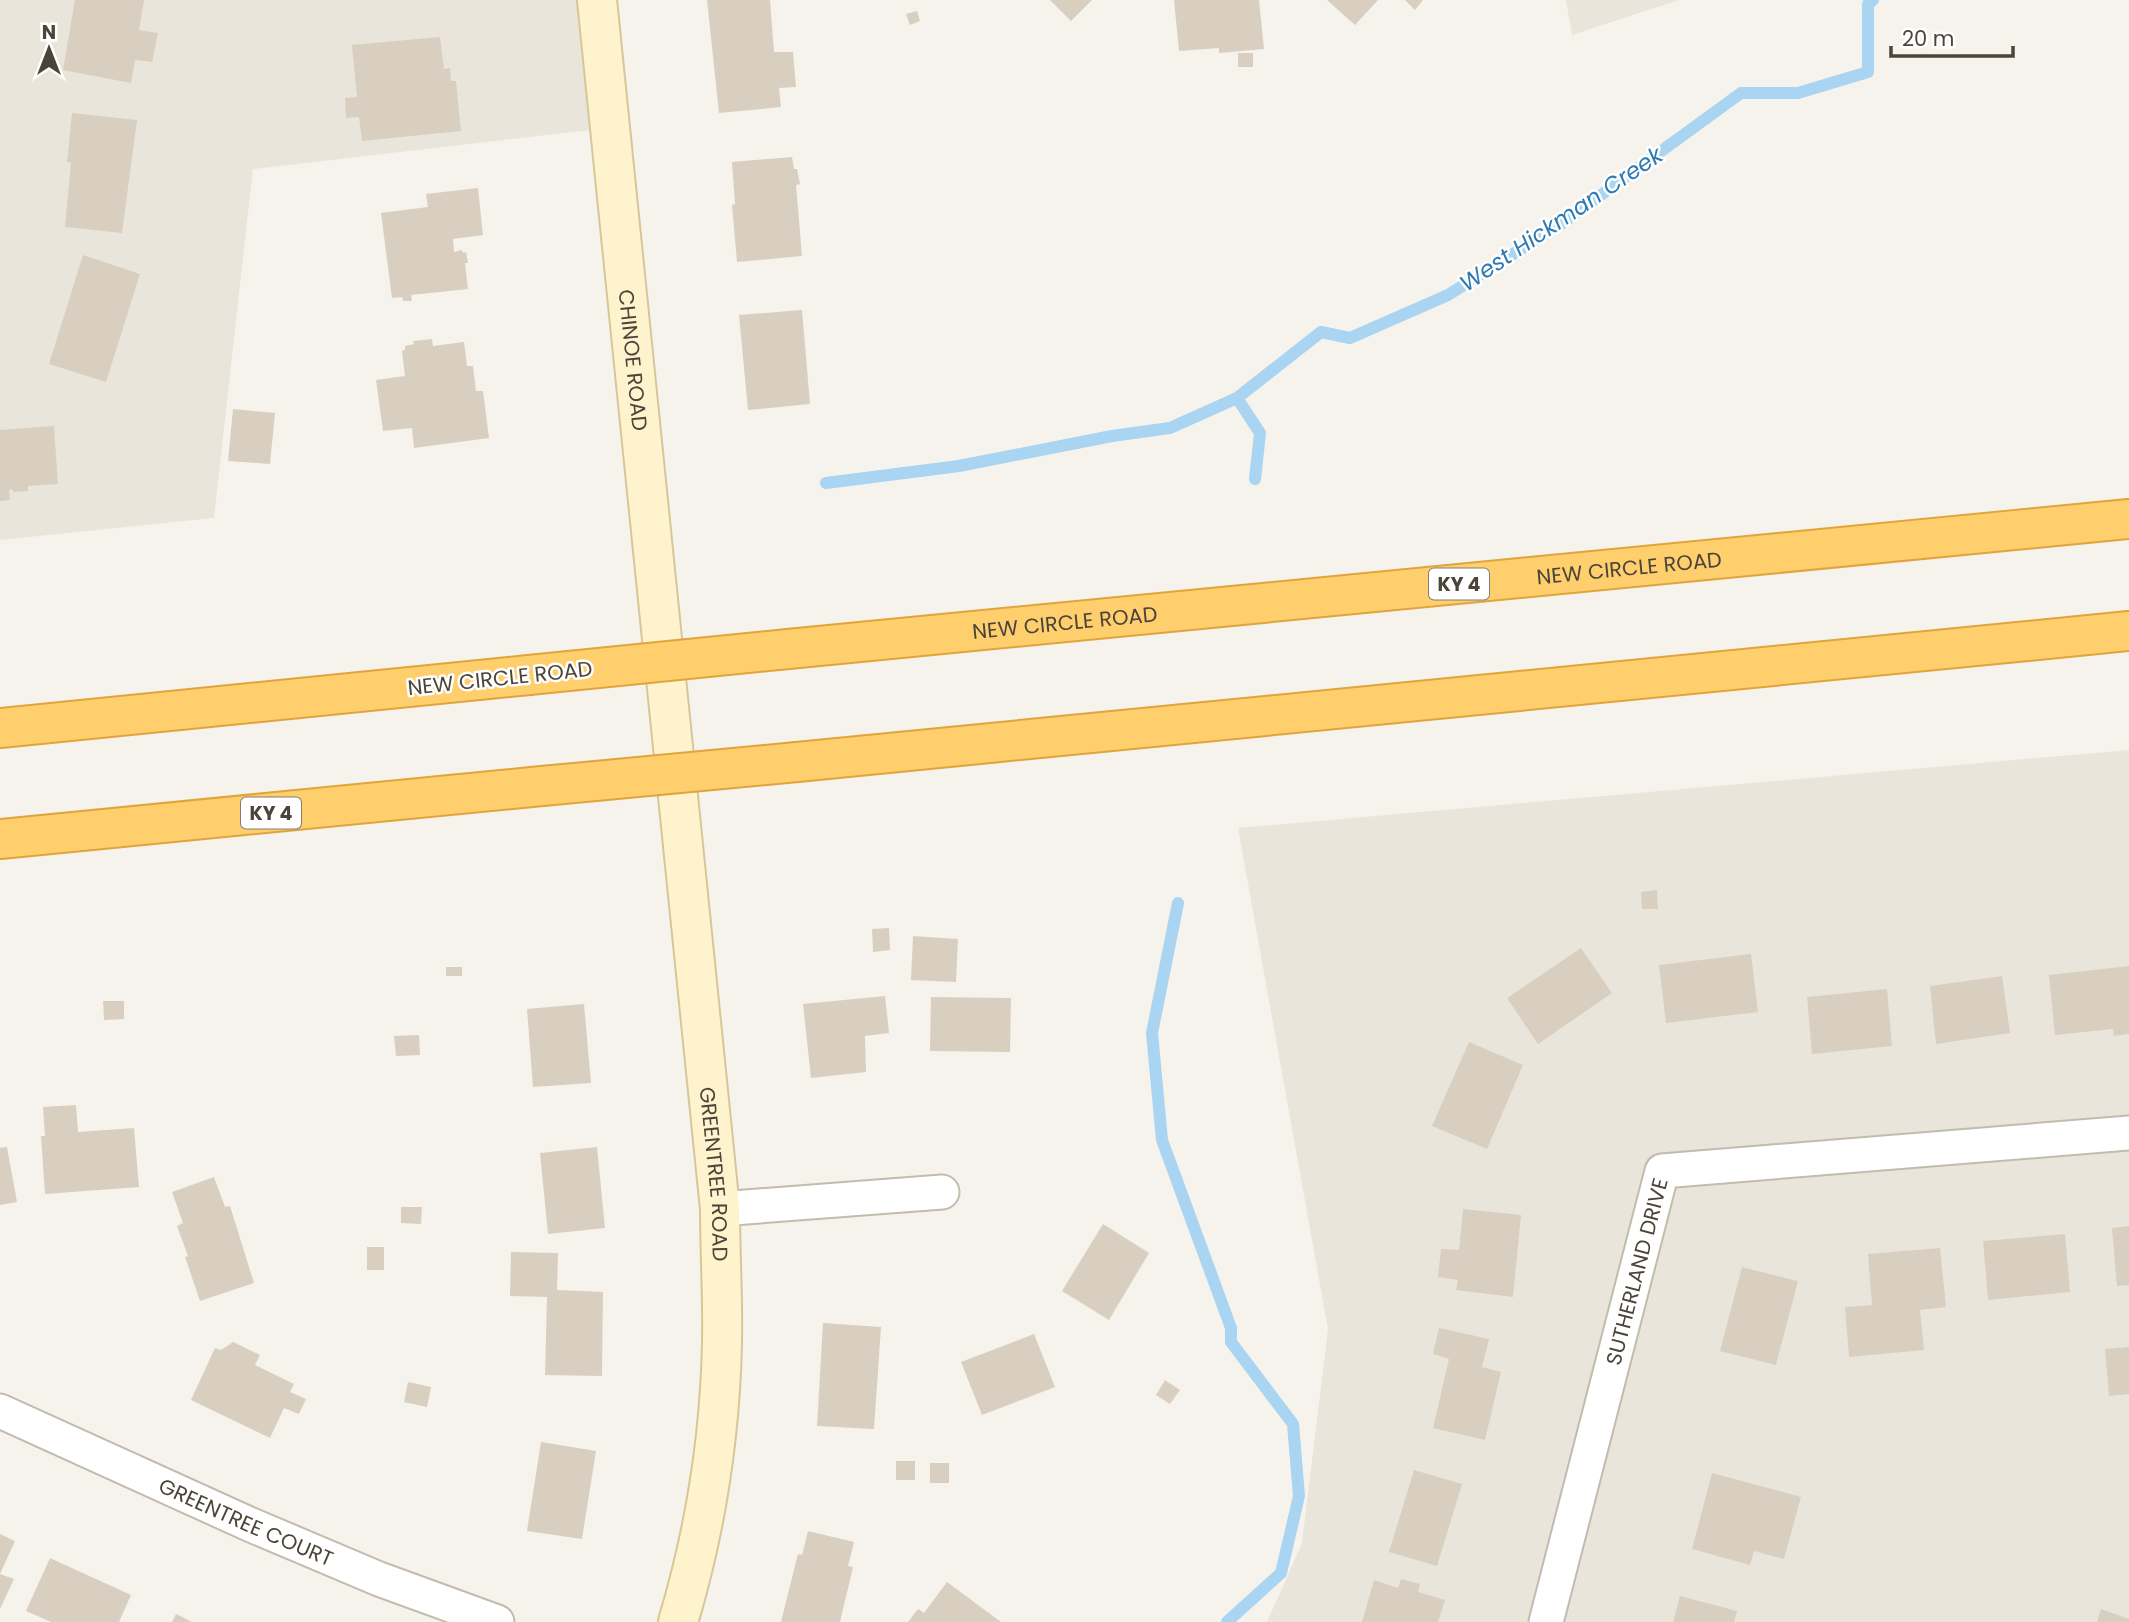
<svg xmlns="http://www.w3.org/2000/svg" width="2129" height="1622" font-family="Poppins,sans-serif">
<rect width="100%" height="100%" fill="#f6f3ec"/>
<path fill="#eae5da" d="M0 0H594L607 128 253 169 214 518 0 540Z
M1566 0H1679L1572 35Z
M2129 750V1622H1267L1302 1543 1328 1329 1238 828Z"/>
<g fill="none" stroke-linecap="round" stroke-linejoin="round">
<path stroke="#a9d4f2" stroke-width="12" d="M1255 479 1260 433 1237 398 1321 332 1350 338 1448 295 1564 222 1741 93H1798L1868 72V4L1873 0
M826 483 959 466 1112 436 1170 428 1237 398
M1178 903 1152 1033 1162 1140 1231 1328V1342L1293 1424 1299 1496 1281 1573 1227 1622"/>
</g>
<path fill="#d8cfc1" d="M75 0H144L139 30 158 33 152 62 135 60 131 83 63 70Z
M707 0H770L774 52H793L796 87 779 88 781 107 719 113Z
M1050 0H1092L1071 21Z
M1174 0H1259L1264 49 1219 53V48L1179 51Z
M1327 0H1378L1355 25Z
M1405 0H1423L1415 10Z
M917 11 920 21 910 25 906 14Z
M440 37 444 69 450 68 451 81H456L461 131 362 141 359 117 346 118 345 98 357 97 352 45Z
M1238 53H1253V67H1238Z
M72 113 137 120 122 233 65 227 71 162H67Z
M792 157 794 169H797L800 184 796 185 802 256 737 262 732 205 735 204 732 162Z
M478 188 483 235 453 239 454 252 462 250 463 253 466 252 468 263H465L468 289 411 295 412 301H403L402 297 392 298 381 213 428 207 426 194Z
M83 255 140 274 106 382 49 364Z
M802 310 810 404 748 410 739 315Z
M432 339 433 346 464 342 467 366H473L476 391H483L489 438 414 448 412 428 383 431 376 380 405 376 402 351 405 350V346L414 344 413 341Z
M233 409 275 413 270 464 228 461Z
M54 426 58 484 28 486V491L13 492V489L9 490 10 500 0 501V430Z
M1657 890 1658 909H1642L1641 892Z
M889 928 890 950 873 952 872 929Z
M913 936 958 939 956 982 911 980Z
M1581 948 1612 993 1538 1044 1507 998Z
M1751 954 1758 1012 1666 1023 1659 965Z
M2129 966V1034L2114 1036 2113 1029 2055 1035 2049 975Z
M446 967H462V976H446Z
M2002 976 2010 1033 1936 1044 1930 986Z
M1887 989 1892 1046 1812 1054 1807 997Z
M885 996 889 1033 865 1036 866 1072 811 1078 803 1004Z
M931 997 1011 998 1010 1052 930 1051Z
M103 1001H124V1019L104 1020Z
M584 1004 591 1083 533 1087 527 1009Z
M419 1035 420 1055 396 1056 394 1036Z
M1469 1042 1523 1065 1487 1149 1432 1126Z
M76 1105 78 1132 134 1128 139 1187 45 1194 41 1136H45L43 1107Z
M7 1147 17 1202 0 1205V1148Z
M597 1147 605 1228 548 1234 540 1153Z
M214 1177 225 1207 230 1206 254 1283 200 1301 185 1257 188 1256 177 1226 183 1223 172 1192Z
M401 1207H422L421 1224 401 1223Z
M1463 1209 1521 1215 1513 1297 1456 1290 1458 1280 1438 1277 1441 1249 1459 1250Z
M1103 1224 1149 1253 1109 1320 1062 1291Z
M2129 1226V1285L2117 1286 2112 1228Z
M2065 1234 2070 1292 1988 1300 1983 1241Z
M367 1247H384V1270H367Z
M1940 1248 1946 1307 1920 1310 1924 1350 1849 1357 1845 1307 1872 1305 1868 1254Z
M511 1252 558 1253 557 1290 603 1292 602 1376 545 1375 547 1297 510 1296Z
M1742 1267 1798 1281 1776 1365 1720 1351Z
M823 1323 881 1327 874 1429 817 1426Z
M1439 1328 1489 1339 1482 1367 1501 1372 1485 1440 1433 1428 1449 1359 1433 1354Z
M1034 1334 1055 1387 982 1415 961 1362Z
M233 1342 260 1355 255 1365 294 1384 290 1392 306 1399 299 1414 284 1408 270 1438 191 1400 215 1348 221 1350Z
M2129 1347V1394L2109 1396 2105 1349Z
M1165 1380 1180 1390 1170 1404 1156 1395Z
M408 1382 431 1387 427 1407 404 1402Z
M541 1442 596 1451 582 1539 527 1531Z
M896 1461H915V1480H896Z
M930 1463H949V1483H930Z
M1414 1470 1462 1484 1437 1566 1389 1552Z
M1712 1473 1801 1497 1784 1559 1754 1551 1750 1565 1692 1549Z
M808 1531 854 1542 848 1566 853 1567 840 1622H781L798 1554 802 1555Z
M0 1534 15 1541 0 1574 14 1579 0 1609Z
M50 1558 131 1595 119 1622H51L26 1611Z
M1401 1579 1420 1584 1418 1592 1445 1600 1438 1622H1362L1374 1580 1398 1588Z
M947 1582 1001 1622H908L918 1609 924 1613Z
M1680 1596 1737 1611 1734 1622H1673Z
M2101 1609 2129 1619V1622H2097Z
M176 1614 192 1622H172Z"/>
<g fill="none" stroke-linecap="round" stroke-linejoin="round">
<g stroke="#c2bbae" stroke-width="37">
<g id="street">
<path d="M720 1209 942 1192"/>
<path id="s1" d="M0 1411 249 1524 379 1579 497 1622"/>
<path id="s2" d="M1546 1622 1662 1171 2129 1133"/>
</g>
</g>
<g stroke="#d6c79b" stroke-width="42">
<g id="secondary">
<path id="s3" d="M597 0 720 1209C720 1254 723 1299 722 1343 720 1437 705 1532 678 1622"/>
</g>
</g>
<g stroke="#e0a43c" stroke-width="42">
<g id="highway">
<path id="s4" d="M788 649 2129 519"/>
<path d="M0 728 529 675"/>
<path d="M797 762 2129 631"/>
<path d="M0 839 542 786"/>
</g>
</g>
<use href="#street" stroke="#fff" stroke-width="33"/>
<use href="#secondary" stroke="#fff3cd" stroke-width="38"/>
<use href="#highway" stroke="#ffcf6e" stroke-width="38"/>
<g stroke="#e0a43c" stroke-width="42" stroke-linecap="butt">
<path id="highway-bridge" d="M529 675 788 649
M542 786 797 762"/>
</g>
<use href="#highway-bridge" stroke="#ffcf6e" stroke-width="38"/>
</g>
<g text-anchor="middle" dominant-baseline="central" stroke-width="5" stroke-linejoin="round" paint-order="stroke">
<g fill="#fff" stroke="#817c74" stroke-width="2">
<rect x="1429" y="568.5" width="60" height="31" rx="5"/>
<rect x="241" y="797.5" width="60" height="31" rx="5"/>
</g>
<g font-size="19" font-weight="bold" fill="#4b4439">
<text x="1459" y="584">KY 4</text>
<text x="271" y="813">KY 4</text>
</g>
<g font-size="21" fill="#4b4439" stroke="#fff">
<text stroke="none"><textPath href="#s3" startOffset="362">CHINOE ROAD</textPath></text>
<text stroke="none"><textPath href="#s4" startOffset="845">NEW CIRCLE ROAD</textPath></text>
<text stroke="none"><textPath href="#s4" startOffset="278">NEW CIRCLE ROAD</textPath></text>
<text transform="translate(500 678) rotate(-6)">NEW CIRCLE ROAD</text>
<text stroke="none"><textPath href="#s3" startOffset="1180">GREENTREE ROAD</textPath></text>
<text stroke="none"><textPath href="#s2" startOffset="362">SUTHERLAND DRIVE</textPath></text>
<text stroke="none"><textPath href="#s1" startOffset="270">GREENTREE COURT</textPath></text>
</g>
<g font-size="23" font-style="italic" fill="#2e7ab2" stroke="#fff">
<text transform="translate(1561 219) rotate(-34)">West Hickman Creek</text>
</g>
</g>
<g transform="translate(49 49)" stroke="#ffffff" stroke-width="5" paint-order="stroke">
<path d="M0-5L12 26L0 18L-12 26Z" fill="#4b4439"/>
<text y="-10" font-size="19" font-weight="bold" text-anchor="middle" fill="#4b4439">N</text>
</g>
<path d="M1891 46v10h122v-10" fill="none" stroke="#4b4439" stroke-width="3.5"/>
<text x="1902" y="46" font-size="21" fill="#4b4439" stroke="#ffffff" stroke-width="5" paint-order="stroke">20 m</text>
</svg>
